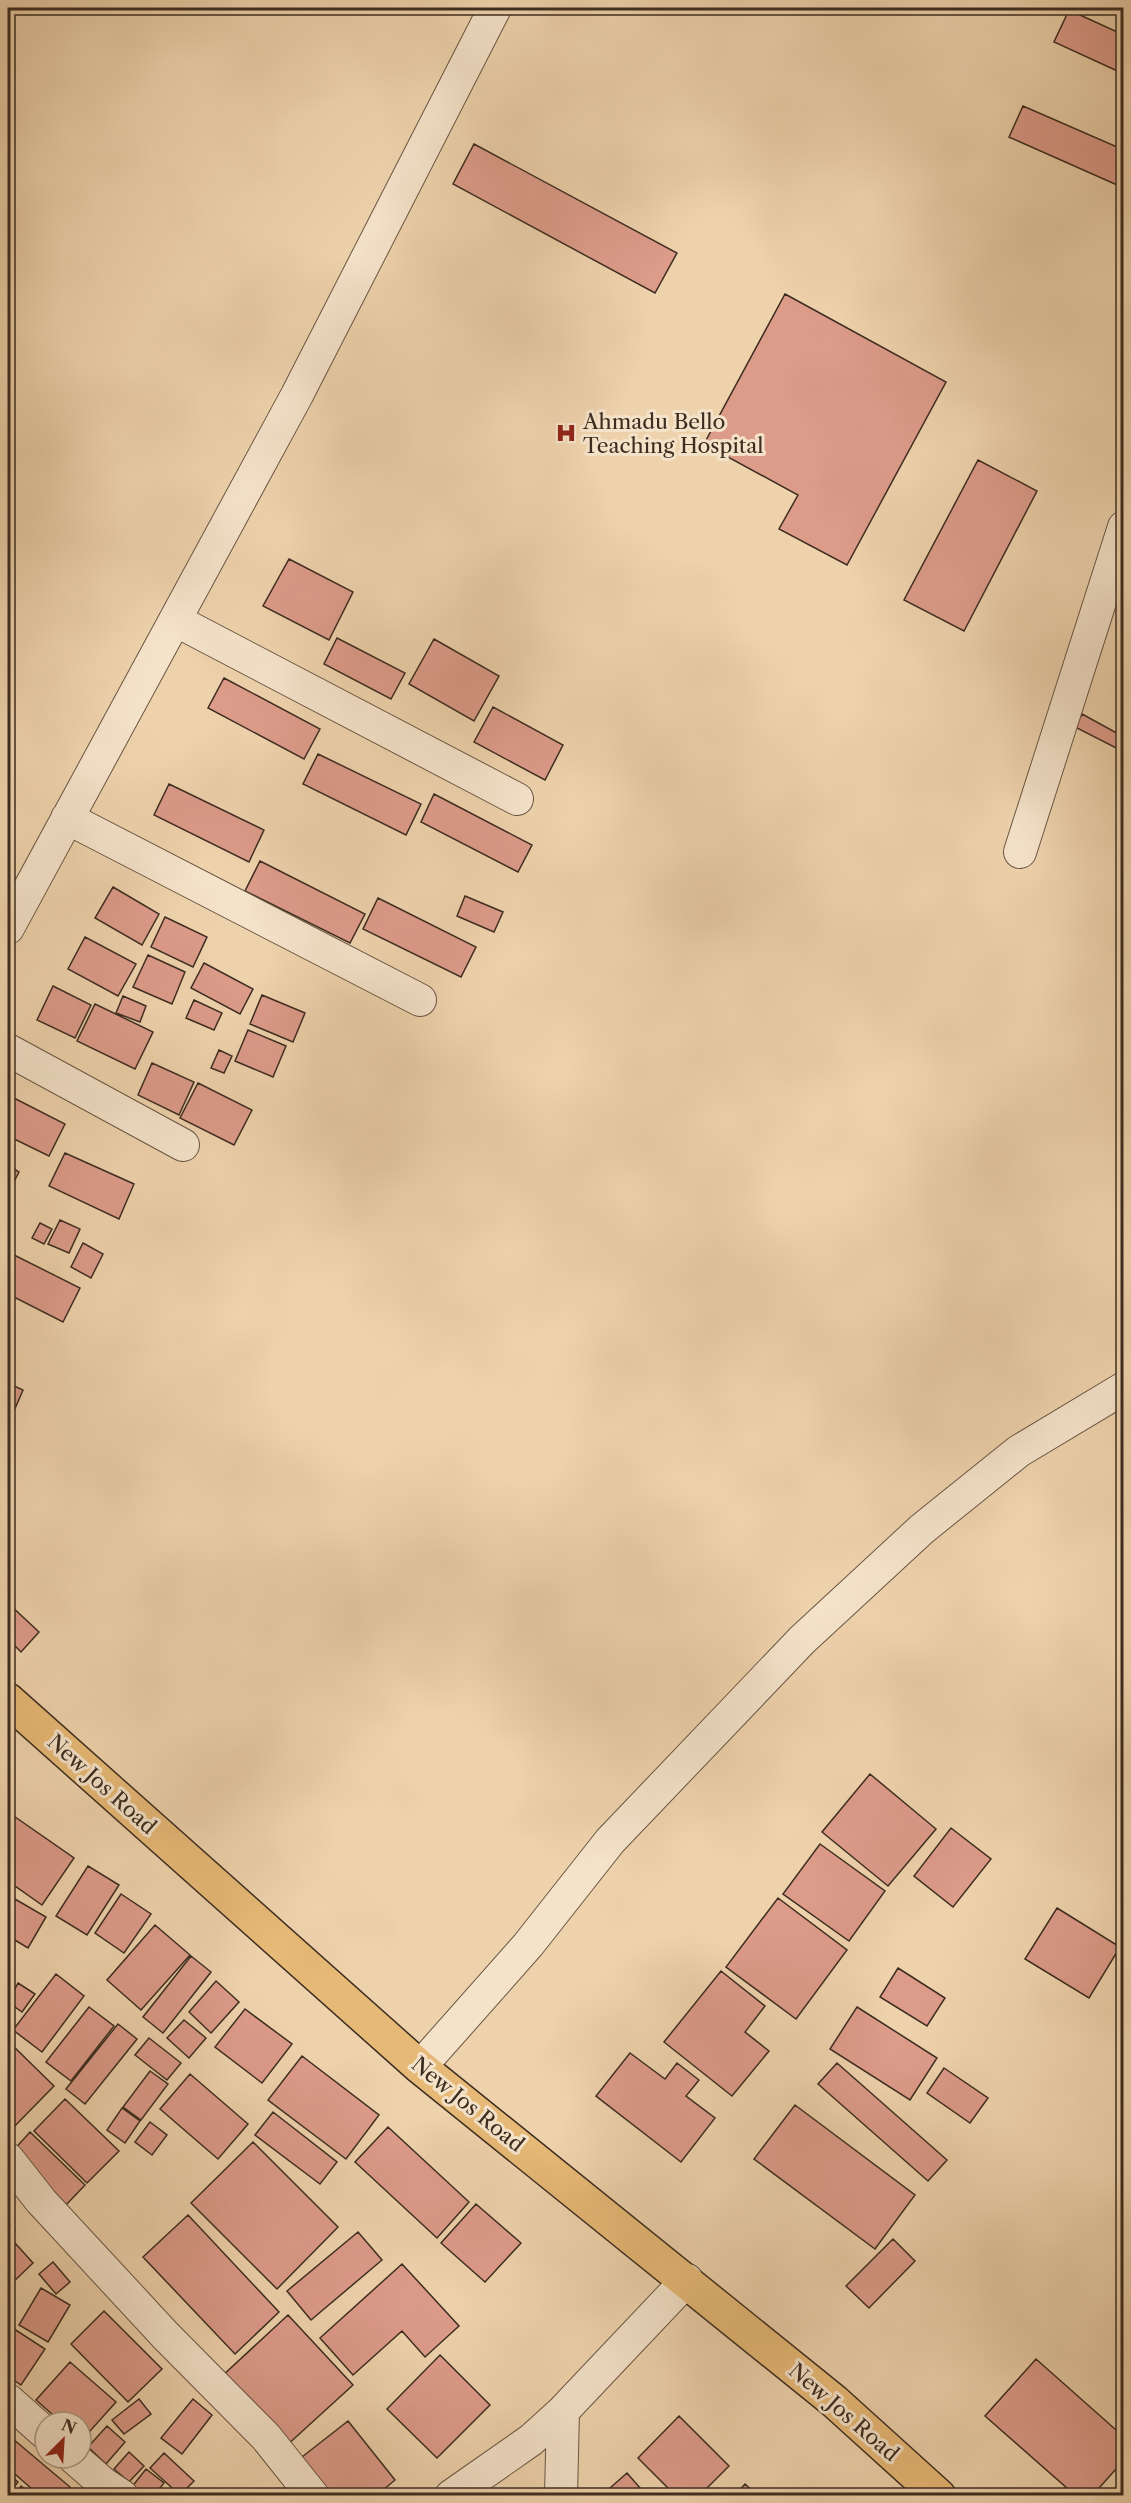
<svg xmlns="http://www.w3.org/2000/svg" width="1131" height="2503" font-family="'Libre Caslon Text',serif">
<rect width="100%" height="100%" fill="#eed2ac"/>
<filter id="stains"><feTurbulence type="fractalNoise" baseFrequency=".00333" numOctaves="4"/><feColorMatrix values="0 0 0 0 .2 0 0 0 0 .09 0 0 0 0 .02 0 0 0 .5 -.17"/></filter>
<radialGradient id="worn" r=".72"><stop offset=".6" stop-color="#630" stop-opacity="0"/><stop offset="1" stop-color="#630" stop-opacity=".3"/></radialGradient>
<path fill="#dd9b8a" stroke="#3c2d20" stroke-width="1.5" d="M1069 10 1124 35V74L1054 42Z
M1023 106 1124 150V188L1009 137Z
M474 144 677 253 655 293 453 184Z
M785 294 946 382 847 565 779 529 798 495 704 444Z
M978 460 1037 491 964 631 904 600Z
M289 559 353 592 329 640 263 606Z
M337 638 405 673 391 699 324 664Z
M434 639 499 676 474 721 409 684Z
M224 678 320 729 304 759 208 708Z
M493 707 563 745 545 780 474 742Z
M1082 714 1124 737V752L1075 727Z
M318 754 421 804 406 835 303 784Z
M169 784 264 830 249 862 154 815Z
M434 794 532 845 518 872 421 822Z
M260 861 365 914 350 943 245 891Z
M113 887 159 914 142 945 95 918Z
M465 896 503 912 494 932 457 916Z
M378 898 476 947 461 977 363 929Z
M165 917 207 937 193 967 151 947Z
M85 937 136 964 118 996 68 969Z
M1124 939V954L1118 951Z
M148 955 185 972 172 1004 133 987Z
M204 963 253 989 240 1014 191 988Z
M53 986 91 1005 75 1038 37 1020Z
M262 995 305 1013 293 1042 250 1024Z
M123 996 146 1006 140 1022 116 1013Z
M194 1000 222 1013 214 1030 186 1018Z
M95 1004 153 1032 135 1069 77 1041Z
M248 1030 286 1046 273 1077 235 1061Z
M219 1050 232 1056 224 1073 211 1068Z
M152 1063 194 1082 179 1115 138 1095Z
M198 1083 252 1110 234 1145 180 1118Z
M8 1095 65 1124 49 1156 8 1136Z
M65 1153 134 1184 119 1219 49 1186Z
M8 1165 19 1172 8 1193Z
M60 1220 80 1229 69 1253 48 1244Z
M40 1223 52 1229 44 1244 32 1238Z
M8 1226 14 1229 8 1241Z
M83 1243 103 1254 91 1278 71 1267Z
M10 1253 80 1288 63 1322 8 1294V1257Z
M8 1383 23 1390 10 1420 8 1419Z
M8 1603 39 1632 21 1652 8 1639Z
M870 1774 936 1829 888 1886 822 1832Z
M8 1812 74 1858 42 1905 8 1881Z
M951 1828 991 1859 953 1907 914 1876Z
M820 1844 885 1891 849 1941 783 1894Z
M88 1866 119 1885 87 1935 56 1916Z
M121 1894 151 1914 124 1953 95 1933Z
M8 1895 46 1917 28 1948 8 1936Z
M778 1898 847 1950 796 2019 726 1967Z
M1057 1908 1120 1947 1089 1998 1025 1959Z
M155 1925 190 1955 141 2010 107 1980Z
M191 1956 211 1972 163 2033 143 2017Z
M898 1968 945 1998 927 2026 880 1997Z
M721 1971 765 2006 745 2032 769 2051 732 2096 664 2042Z
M56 1974 84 1996 42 2052 13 2030Z
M216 1981 239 2002 211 2033 189 2012Z
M18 1983 35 1994 22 2012 8 2002Z
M89 2007 114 2026 71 2081 46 2062Z
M857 2007 937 2058 910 2100 830 2049Z
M245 2009 292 2044 262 2083 215 2047Z
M184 2020 206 2038 189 2058 167 2038Z
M118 2024 137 2039 85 2104 66 2089Z
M149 2038 181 2063 167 2080 135 2055Z
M8 2041 54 2086 8 2133Z
M630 2053 665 2079 677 2063 699 2080 686 2096 715 2118 681 2162 596 2096Z
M302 2056 379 2115 346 2159 268 2100Z
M837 2063 947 2160 928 2181 818 2084Z
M944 2068 988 2098 970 2123 927 2093Z
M150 2071 168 2084 141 2120 123 2107Z
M190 2074 248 2124 218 2159 160 2109Z
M65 2099 119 2151 87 2183 34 2131Z
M795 2105 915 2195 875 2249 754 2159Z
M122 2108 140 2121 125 2143 107 2130Z
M273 2112 337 2162 320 2184 255 2135Z
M150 2122 167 2135 152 2155 135 2142Z
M388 2127 469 2202 437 2238 355 2162Z
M30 2132 85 2185 66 2205 12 2152Z
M253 2142 338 2227 277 2289 191 2203Z
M476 2204 521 2243 485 2282 441 2243Z
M188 2215 279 2312 235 2354 143 2257Z
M8 2221 15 2230 8 2235Z
M358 2232 382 2260 311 2320 287 2291Z
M893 2239 915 2261 869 2308 846 2286Z
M15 2243 33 2263 8 2287V2250Z
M53 2262 70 2282 56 2294 39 2274Z
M402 2264 459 2326 425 2357 402 2331 353 2375 320 2338Z
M41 2288 70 2305 48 2342 19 2325Z
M104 2311 162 2369 128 2402 71 2344Z
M288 2315 353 2385 285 2447 220 2378Z
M8 2325 45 2349 21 2385 8 2376Z
M440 2355 490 2405 437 2458 387 2409Z
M1036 2359 1124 2437V2460L1092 2496H1076L985 2416Z
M70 2362 116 2402 82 2440 81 2422H61L36 2400Z
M139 2399 151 2414 124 2434 112 2420Z
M193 2399 212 2415 182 2454 161 2438Z
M679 2416 729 2466 699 2496H676L638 2458Z
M348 2421 395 2480 376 2496H319L293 2464Z
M107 2426 125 2442 106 2464 88 2447Z
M13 2439 70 2487 63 2496H40L8 2468V2446Z
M129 2452 144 2466 129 2482 114 2469Z
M164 2453 194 2481 180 2495 150 2468Z
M146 2469 164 2483 154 2496H140L131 2488Z
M8 2473 18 2482 8 2494Z
M627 2473 647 2496H601Z
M745 2484 758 2496H734Z
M21 2486 34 2496H14Z"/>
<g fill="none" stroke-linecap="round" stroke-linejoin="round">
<g stroke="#685643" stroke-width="34">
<path id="minor" d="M175 620 517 799
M67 818 420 1000
M1020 852 1124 527
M8 928 297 395 495 8
M8 1050 183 1145
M420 2067 528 1945 610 1841 802 1640 922 1529 1019 1451 1124 1388
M8 2159 41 2201 165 2335 266 2437 313 2496
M8 2400 45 2433
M74 2458 104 2484 122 2496
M451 2496 531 2440 563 2411 687 2280
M561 2496 563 2411"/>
</g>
<g stroke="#3c2d20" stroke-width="36">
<path id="trunk" d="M8 1700 420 2067 834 2401 939 2496"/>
</g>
<use href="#minor" stroke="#f4e2c9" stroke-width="32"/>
<use href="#trunk" stroke="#e7b976" stroke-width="33"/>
</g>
<defs>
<g id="hospital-bare" transform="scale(1.62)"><path d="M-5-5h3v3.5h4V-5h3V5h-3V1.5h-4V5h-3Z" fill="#8f2418" stroke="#f4e2c9" stroke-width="2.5" paint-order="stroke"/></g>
</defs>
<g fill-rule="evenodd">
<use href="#hospital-bare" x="566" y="433"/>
</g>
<g text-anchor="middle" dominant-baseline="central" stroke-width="6" stroke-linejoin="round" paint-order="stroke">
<g font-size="21" fill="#3c2d20" stroke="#f4e2c9" text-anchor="start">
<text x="583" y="421">Ahmadu Bello<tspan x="583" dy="24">Teaching Hospital</tspan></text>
</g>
<g font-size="21" fill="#3c2d20" stroke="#f4e2c9">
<text transform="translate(102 1784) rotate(42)">New Jos Road</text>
<text transform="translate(468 2104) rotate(39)">New Jos Road</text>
<text transform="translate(844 2412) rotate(41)">New Jos Road</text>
</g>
</g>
<rect width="1131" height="2503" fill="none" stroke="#eed2ac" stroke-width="30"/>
<rect x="9" y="9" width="1113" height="2485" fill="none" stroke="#3c2d20" stroke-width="3"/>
<rect x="15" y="15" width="1101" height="2473" fill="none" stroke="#3c2d20" stroke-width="1.5"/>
<g transform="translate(63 2440) rotate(24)"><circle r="28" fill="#f4e2c9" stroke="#aa9a85" stroke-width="1.5"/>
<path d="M0-4.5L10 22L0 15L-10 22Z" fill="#8f2418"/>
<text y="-9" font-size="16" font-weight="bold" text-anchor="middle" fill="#3c2d20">N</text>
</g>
<rect width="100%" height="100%" filter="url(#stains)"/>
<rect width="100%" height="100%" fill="url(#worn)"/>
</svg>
